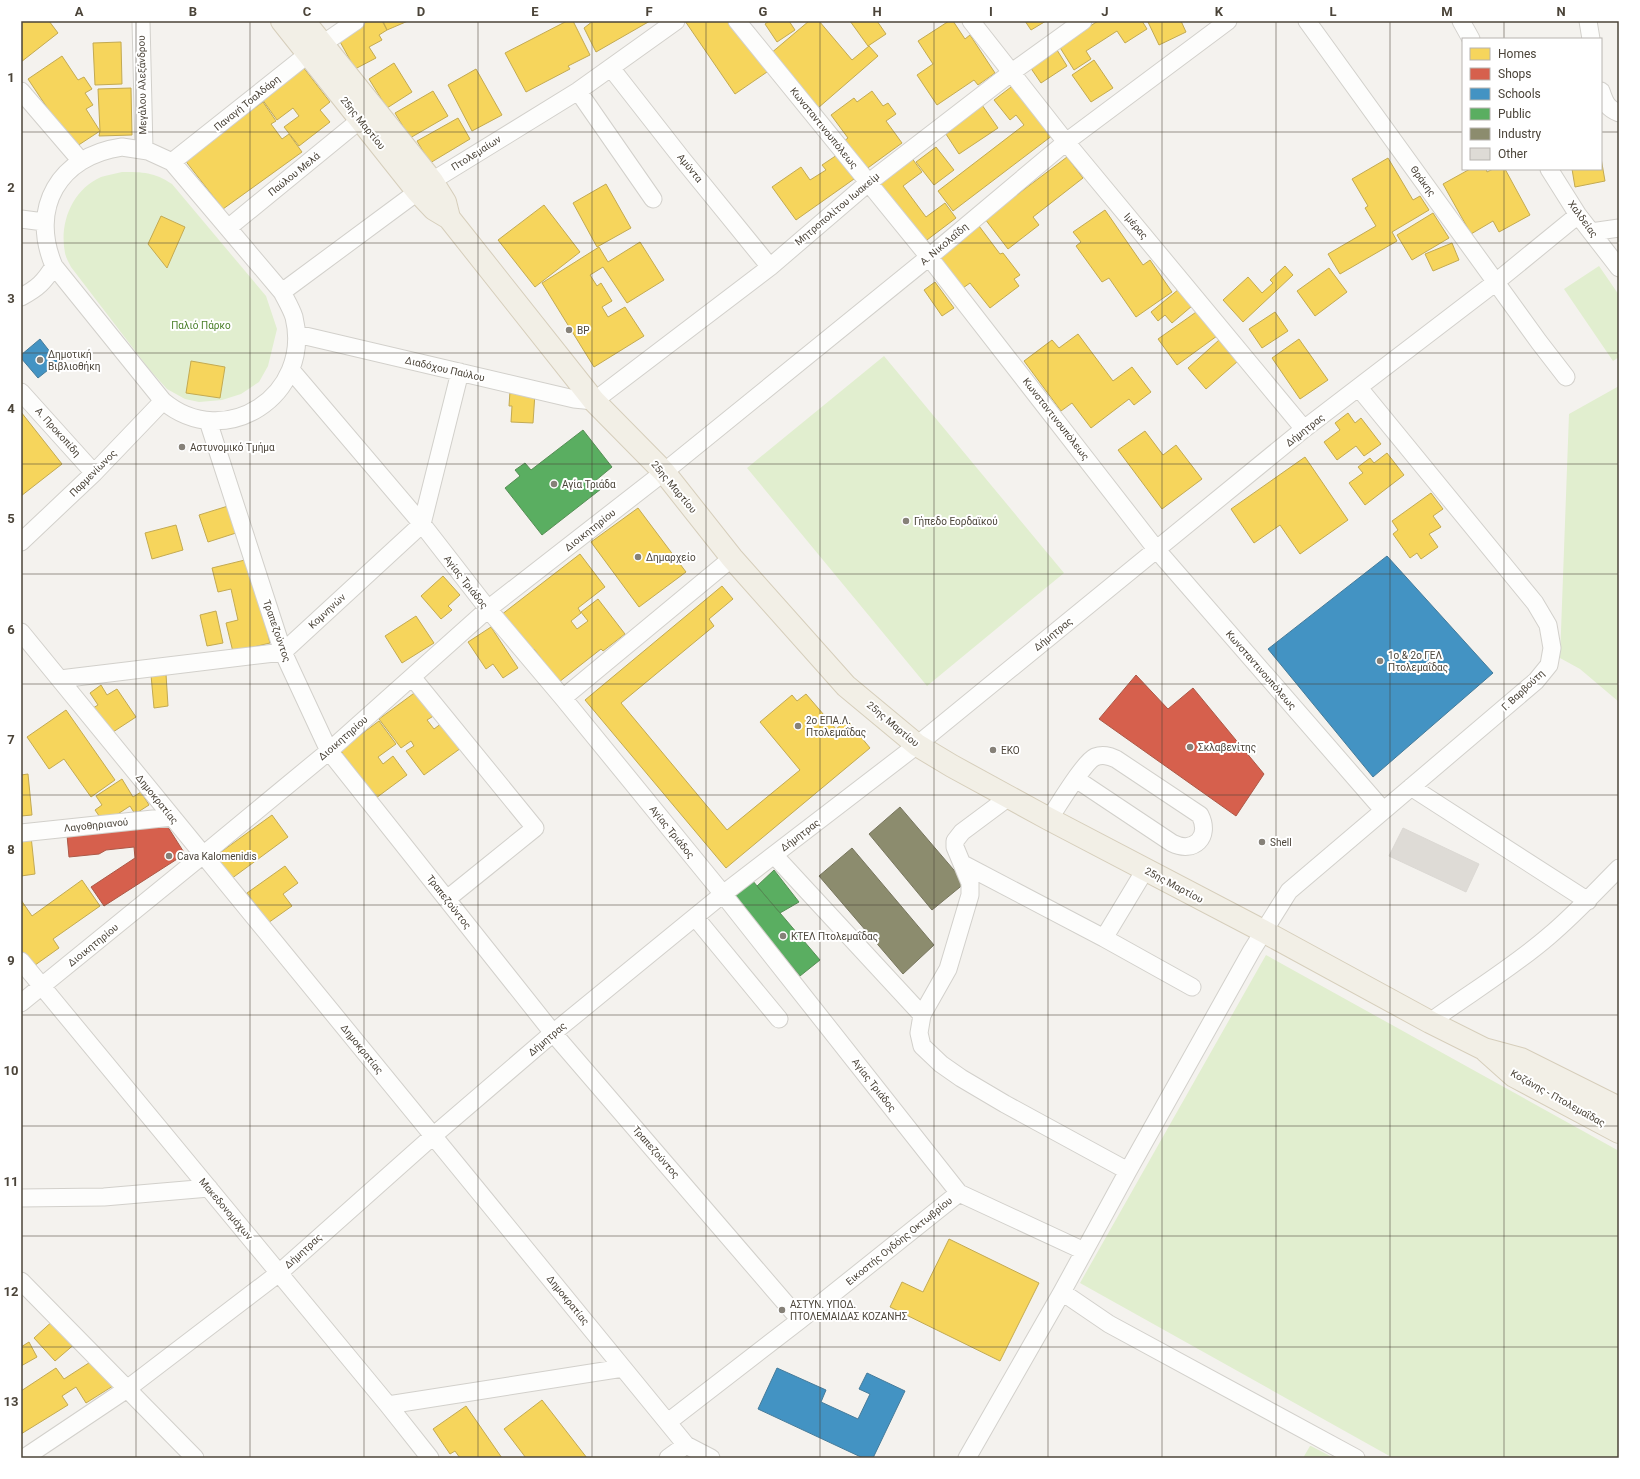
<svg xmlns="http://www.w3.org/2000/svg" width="1640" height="1479" font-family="Roboto,sans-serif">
<rect width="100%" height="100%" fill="#f4f2ee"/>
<path fill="#e1eecf" d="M122 172C143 172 154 172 172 184L266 296 277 329 268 366 259 382 241 394 222 400 199 402 185 399 167 389 149 369 71 267C69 263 66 258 65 253 59 223 72 190 101 177 107 175 115 174 122 172Z
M1599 266 1619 295V357L1613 361 1564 289Z
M884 356 1064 573 927 686 747 468Z
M1619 386V702L1580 669 1560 658 1569 414Z
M1266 955 1619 1151V1458H1393L1080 1283Z
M1310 1446H1311L1334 1458H1303Z"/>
<path fill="#f6d55c" stroke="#c3aa52" d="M21 21H49L58 33 21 62Z
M368 21H382L387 30 379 35 382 40 369 47 376 58 355 69 338 38Z
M383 21H408L387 30Z
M567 21H573L590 55 568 66 570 69 526 92 505 53Z
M593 21H650L596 52 584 28Z
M685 21H731L767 72 735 94Z
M769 21H789L795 30 777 42 765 24Z
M809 21H819L852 60 869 46 878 56 818 108 770 54Z
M850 21H877L886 34 868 46Z
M949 21H953L965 39 970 35 995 73 978 85 974 80 937 105 917 75 933 64 918 41Z
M1025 21H1046L1031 30Z
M1098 21H1142L1147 29 1125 43 1117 31 1086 51 1091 59 1074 70 1059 46Z
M1150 21H1181L1186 32 1159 45 1148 22Z
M121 42 122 84 95 85 93 43Z
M1057 50 1067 66 1041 83 1030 67Z
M62 56 78 80 84 77 92 89 85 93 93 105 86 109 100 131 74 148 28 79Z
M1094 60 1113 88 1091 102 1072 75Z
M394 63 412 92 387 108 369 79Z
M303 67 330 102 320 110 330 122 299 146 284 127 299 116 293 108 277 120 262 99Z
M476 69 502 115 472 131 448 85Z
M1015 84 1053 135 953 211 938 191 1024 125 1016 115 1010 120 994 100Z
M131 88 132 135 99 136 100 131 98 89Z
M433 91 448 116 410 138 395 113Z
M872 91 883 106 888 103 896 114 886 121 902 143 865 170 844 141 848 138 831 115 854 98 857 102Z
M263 102 276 121 271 124 282 139 289 134 302 152 223 209 184 159Z
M982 105 998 128 959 154 944 131Z
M458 118 470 139 430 163 417 141Z
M936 147 954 170 934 185 916 162Z
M837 155 854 179 796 220 772 187 801 167 810 180 826 170 822 165Z
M911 157 922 172 903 186 926 217 945 203 956 218 923 243 878 182Z
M1067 157 1083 178 1033 217 1039 225 1008 249 985 219Z
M1388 158 1413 200 1420 196 1429 210 1392 232 1397 241 1340 274 1328 254 1376 226 1365 208 1368 206 1352 179Z
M1601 158 1605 181 1575 187 1572 169H1601Z
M1470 169H1486L1487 172 1493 169H1505L1530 215 1499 232 1493 221 1471 234 1443 184Z
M606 184 631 228 597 247 573 203Z
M544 205 580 252 535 287 498 240Z
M1105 210 1143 265 1150 260 1172 292 1136 317 1109 278 1102 282 1076 246 1081 242 1073 232Z
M1433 213 1449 238 1412 260 1397 235Z
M161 216 185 227 167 268 148 244Z
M979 226 1000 254 1003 253 1020 275 1014 279 1019 286 990 308 970 283 963 288 939 256Z
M640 242 664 280 627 303 603 267 590 275 597 286 601 283 612 301 602 307 608 317 625 307 644 336 594 367 542 283 599 247 608 262Z
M1452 243 1459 260 1433 271 1425 254Z
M1285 266 1293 275 1243 322 1223 300 1248 277 1262 293 1273 283 1270 280Z
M1329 268 1347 292 1315 316 1297 291Z
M935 282 954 308 942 316 924 290Z
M1179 289 1192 306 1172 323 1165 315 1158 321 1151 312Z
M1199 310 1217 336 1177 365 1158 339Z
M1275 312 1288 331 1262 348 1249 329Z
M1078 334 1113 381 1132 367 1151 392 1134 405 1129 399 1091 428 1072 403 1061 411 1024 361 1052 340 1059 348Z
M1299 339 1328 380 1300 399 1272 358Z
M1219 340 1238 361 1206 389 1188 368Z
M191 361 225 367 220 398 186 393Z
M510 391 535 393 533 423 511 422 512 406H509Z
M21 412 62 464 21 496 22 465Z
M1348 413 1355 423 1361 418 1381 444 1364 456 1356 446 1337 460 1324 442 1340 430 1335 423Z
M1145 431 1163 455 1176 445 1202 479 1162 509 1118 450Z
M1387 453 1404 475 1365 505 1349 483 1363 473 1358 467 1370 458 1374 463Z
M1305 457 1348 520 1300 554 1280 525 1254 543 1231 509Z
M1431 493 1443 509 1433 516 1441 527 1429 534 1438 547 1421 559 1417 553 1410 558 1393 534 1398 530 1392 521Z
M228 506 236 533 208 542 199 515Z
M638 508 686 572 639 607 591 542Z
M176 525 183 550 152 559 145 533Z
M580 554 605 587 578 608 581 613 571 621 577 629 588 621 581 612 598 599 625 634 603 651 601 649 559 682 534 649 530 652 501 615Z
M249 559 270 643 233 652 226 623 238 620 231 589 218 592 212 568Z
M443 576 460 595 448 606 452 610 441 619 421 596Z
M722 586 733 599 709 619 714 626 621 703 727 830 800 770 760 722 792 695 797 701 806 694 836 729 847 720 870 748 726 868 585 700Z
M216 611 223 643 207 646 200 615Z
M416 616 434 643 402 663 385 636Z
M491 627 518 668 503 678 493 664 486 669 468 642Z
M166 674 168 706 154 708 151 675Z
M101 685 107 695 117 689 136 717 110 734 93 708 98 705 90 693Z
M417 691 435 715 427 720 434 729 442 723 461 748 424 775 406 751 414 746 411 741 401 748 379 719Z
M66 710 115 780 91 797 64 759 49 769 27 737Z
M379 721 396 744 378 757 383 764 393 756 407 775 376 798 340 750Z
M28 774 32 815 21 816V775Z
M122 779 133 797 141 792 149 805 135 814 130 806 104 823 95 810 102 805 96 796Z
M272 815 288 837 231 879 214 857Z
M31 836 35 874 21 876V837Z
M285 866 298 883 283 894 292 906 268 923 247 893Z
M82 880 100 906 53 939 59 948 31 968 21 954V900L32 916Z
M949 1239 1039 1283 1000 1361 890 1307 902 1282 923 1292Z
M56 1318 77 1342 55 1361 34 1338Z
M29 1342 37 1357 21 1366V1347Z
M95 1359 113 1386 86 1403 76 1387 62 1396 68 1405 21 1434V1391L56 1368 64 1379Z
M542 1400 587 1458H526L504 1429Z
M466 1406 502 1458H460L455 1451 450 1454 433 1429Z"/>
<path fill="#d6604d" stroke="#ac5847" d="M1136 675 1168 709 1193 688 1264 774 1236 816 1099 719Z
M166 824 185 854 104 906 91 887 135 858 134 847 106 850 99 854 69 857 67 835Z"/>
<path fill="#4393c3" stroke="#457b9a" d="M40 339 58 362 38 378 21 358V355Z
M1387 556 1493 673 1373 777 1268 649Z
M777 1368 826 1390 821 1402 858 1419 870 1394 859 1389 867 1373 905 1391 873 1458H863L758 1409Z"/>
<path fill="#5aae61" stroke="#568e55" d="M583 430 612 467 595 481 601 489 542 535 505 488 520 476 515 470 525 463 531 470Z
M774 870 799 902 780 913 757 886Z
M752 880 820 960 800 976 734 896Z"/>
<path fill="#8c8c6e" stroke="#78765e" d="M900 807 965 883 932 910 869 834Z
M852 848 934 945 903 974 819 876Z"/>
<path fill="#dedbd6" stroke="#dcd9d4" d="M1403 828 1479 864 1466 892 1389 856Z"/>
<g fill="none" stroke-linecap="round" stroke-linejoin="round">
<g stroke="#d2d0cb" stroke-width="19">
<path id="minor" d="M141 21 144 150
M737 21 929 257 1156 549 1383 810
M971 21 1066 142 1304 429
M1307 21 1539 342 1566 377
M1461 21 1471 39
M1588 21 1591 39
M611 68 683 160 770 267
M21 91 81 161
M578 91 653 199
M1601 91C1605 103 1607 108 1619 113
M122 147 148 151 172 162 282 292C286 300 291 308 294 317 313 395 225 453 163 401L54 266C29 208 59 156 122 147Z
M172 162 308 54 356 21
M1549 169 1578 215 1619 268
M21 219 44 222
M228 228 360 120
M1591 232 1619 228
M282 292 432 181 578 91 676 21
M21 297C38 288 44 282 54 266
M297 334 574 399 594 401 770 267 868 183 1012 72 1083 21
M291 370 422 524 488 609 563 698 723 894 959 1193 1084 1251
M21 392 94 473
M208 421 283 652 329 751 553 1033 800 1320
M21 542 94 473 163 401
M21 632 686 1445 711 1458
M412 677 535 828 447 899
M60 679 283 652 422 524 460 372
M563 698 732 558
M1411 787 1588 901
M1009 797 962 832 955 841V847L970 883V895L948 969 922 1015 919 1033 922 1046 941 1064 961 1078 1005 1104 1128 1171
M1049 819C1058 806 1084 762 1095 757 1103 754 1109 756 1116 759L1200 815C1211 837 1194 854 1172 843L1076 779
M21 833 172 817
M774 855 922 1015
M963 864 1104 938 1192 987
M695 917 779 1019
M1104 938 1145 870
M21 961 388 1405 430 1458
M21 1003 203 855 329 751 488 609 664 472 929 257 1066 142 1228 21
M1430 1022C1470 993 1512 968 1549 936 1574 915 1596 891 1619 868
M21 1198 104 1197 209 1188
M21 1281 195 1458
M1062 1292 1109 1324 1356 1458
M388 1405 623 1368
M668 1422 800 1320 959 1193
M24 1458 127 1389 279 1273 433 1136 553 1033 723 894 917 745 1304 429 1496 282 1578 215
M668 1458 686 1445
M967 1458 1062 1292 1128 1171 1252 950 1289 891 1536 681 1549 665 1552 648 1548 625 1535 603 1359 388"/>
</g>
<g stroke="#d6cebb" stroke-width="24">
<path id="major" d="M282 21 417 191 434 209 449 218 594 401 664 472 732 558 846 686 917 745 952 766 1049 819 1263 931 1430 1022 1484 1049 1521 1059 1619 1108
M304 21 432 181 445 202 449 218
M1486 1051 1514 1076 1619 1132"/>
</g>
<use href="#minor" stroke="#fdfdfc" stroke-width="17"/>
<use href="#major" stroke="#f2efe6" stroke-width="22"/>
</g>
<path fill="none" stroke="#4b4439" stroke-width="1" stroke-opacity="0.55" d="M136 21V1458M250 21V1458M364 21V1458M478 21V1458M592 21V1458M706 21V1458M820 21V1458M934 21V1458M1048 21V1458M1162 21V1458M1276 21V1458M1390 21V1458M1504 21V39M21 132H1463M1601 132H1619M1504 169V1458M21 243H1619M21 353H1619M21 464H1619M21 574H1619M21 684H1619M21 795H1619M21 905H1619M21 1015H1619M21 1126H1619M21 1236H1619M21 1347H1619"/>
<g fill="#868178" stroke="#fff" stroke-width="1.5">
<circle cx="569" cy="330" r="4"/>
<circle cx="40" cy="360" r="4"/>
<circle cx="182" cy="447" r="4"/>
<circle cx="554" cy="484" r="4"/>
<circle cx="906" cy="521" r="4"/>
<circle cx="638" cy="557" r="4"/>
<circle cx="1380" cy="661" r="4"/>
<circle cx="798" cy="726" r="4"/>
<circle cx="1190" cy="747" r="4"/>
<circle cx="993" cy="750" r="4"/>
<circle cx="1262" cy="842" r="4"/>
<circle cx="169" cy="856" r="4"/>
<circle cx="783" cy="936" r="4"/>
<circle cx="782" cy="1310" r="4"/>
</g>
<g text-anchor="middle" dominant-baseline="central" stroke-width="4" stroke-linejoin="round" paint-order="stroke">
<g font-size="10" fill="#4b4439" stroke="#fff">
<text transform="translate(142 85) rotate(-91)">Μεγάλου Αλεξάνδρου</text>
<text transform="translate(247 103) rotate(-39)">Παναγή Τσαλδάρη</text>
<text transform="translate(363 123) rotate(51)">25ης Μαρτίου</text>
<text transform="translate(824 128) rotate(51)">Κωνσταντινουπόλεως</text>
<text transform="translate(476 153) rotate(-32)">Πτολεμαίων</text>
<text transform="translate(690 168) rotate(51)">Αμύντα</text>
<text transform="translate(294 174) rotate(-39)">Παύλου Μελά</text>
<text transform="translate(1423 181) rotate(54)">Θράκης</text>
<text transform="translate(837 209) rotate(-40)">Μητροπολίτου Ιωακείμ</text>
<text transform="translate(1583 219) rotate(54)">Χαλδείας</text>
<text transform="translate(1136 226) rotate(50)">Ιμέρας</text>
<text transform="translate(944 244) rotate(-40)">Α. Νικολαΐδη</text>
<text transform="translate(445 369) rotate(13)">Διαδόχου Παύλου</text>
<text transform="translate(1056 419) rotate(52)">Κωνσταντινουπόλεως</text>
<text transform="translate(1305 430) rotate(-38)">Δήμητρας</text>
<text transform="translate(58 432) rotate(48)">Α. Προκοπίδη</text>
<text transform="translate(93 473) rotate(-45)">Παρμενίωνος</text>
<text transform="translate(674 487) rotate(50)">25ης Μαρτίου</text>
<text transform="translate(590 530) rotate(-38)">Διοικητηρίου</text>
<text transform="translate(466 582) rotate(52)">Αγίας Τριάδος</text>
<text transform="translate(327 611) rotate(-43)">Κομνηνών</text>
<text transform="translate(277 631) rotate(71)">Τραπεζούντος</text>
<text transform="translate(1053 634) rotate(-39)">Δήμητρας</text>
<text transform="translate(1261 670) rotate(49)">Κωνσταντινουπόλεως</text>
<text transform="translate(1523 690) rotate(-43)">Γ. Βαρβούτη</text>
<text transform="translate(893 724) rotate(40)">25ης Μαρτίου</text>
<text transform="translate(343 738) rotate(-41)">Διοικητηρίου</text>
<text transform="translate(157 799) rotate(51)">Δημοκρατίας</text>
<text transform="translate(96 825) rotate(-6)">Λαγοθηριανού</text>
<text transform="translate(672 832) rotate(51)">Αγίας Τριάδος</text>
<text transform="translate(800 835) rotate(-37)">Δήμητρας</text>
<text transform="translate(1174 885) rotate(28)">25ης Μαρτίου</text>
<text transform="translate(449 902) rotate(52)">Τραπεζούντος</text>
<text transform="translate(93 945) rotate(-39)">Διοικητηρίου</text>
<text transform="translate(547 1039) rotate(-40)">Δήμητρας</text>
<text transform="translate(362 1049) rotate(51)">Δημοκρατίας</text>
<text transform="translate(874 1085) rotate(52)">Αγίας Τριάδος</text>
<text transform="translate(1558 1098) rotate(29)">Κοζάνης - Πτολεμαΐδας</text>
<text transform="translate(656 1152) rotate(49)">Τραπεζούντος</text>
<text transform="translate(226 1209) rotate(50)">Μακεδονομάχων</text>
<text transform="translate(899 1241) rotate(-39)">Εικοστής Ογδόης Οκτωβρίου</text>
<text transform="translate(303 1251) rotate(-42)">Δήμητρας</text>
<text transform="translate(568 1300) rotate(51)">Δημοκρατίας</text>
</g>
<g font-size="10" fill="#4a7f2a" stroke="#fff">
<text x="201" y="325">Παλιό Πάρκο</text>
</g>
<g font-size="10" fill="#4b4439" stroke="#fff" text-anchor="start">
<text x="577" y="330">BP</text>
<text x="48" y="354">Δημοτική<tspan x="48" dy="12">Βιβλιοθήκη</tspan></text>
<text x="190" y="447">Αστυνομικό Τμήμα</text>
<text x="562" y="484">Αγία Τριάδα</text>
<text x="914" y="521">Γήπεδο Εορδαϊκού</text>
<text x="646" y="557">Δημαρχείο</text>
<text x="1388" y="655">1ο &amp; 2ο ΓΕΛ<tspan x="1388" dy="12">Πτολεμαΐδας</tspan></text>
<text x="806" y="720">2ο ΕΠΑ.Λ.<tspan x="806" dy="12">Πτολεμαΐδας</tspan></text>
<text x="1198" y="747">Σκλαβενίτης</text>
<text x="1001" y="750">EKO</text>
<text x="1270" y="842">Shell</text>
<text x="177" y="856">Cava Kalomenidis</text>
<text x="791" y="936">ΚΤΕΛ Πτολεμαΐδας</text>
<text x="790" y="1304">ΑΣΤΥΝ. ΥΠΟΔ.<tspan x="790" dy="12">ΠΤΟΛΕΜΑΙΔΑΣ ΚΟΖΑΝΗΣ</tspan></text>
</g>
</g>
<rect width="1640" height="1479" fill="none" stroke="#ffffff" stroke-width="44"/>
<rect x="1462" y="38" width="140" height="132" fill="#ffffff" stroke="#b7b4b0"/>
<rect x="1470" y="48" width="20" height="12" fill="#f6d55c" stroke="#b7b4b0"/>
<text x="1498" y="58" font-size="12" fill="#4b4439">Homes</text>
<rect x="1470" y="68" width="20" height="12" fill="#d6604d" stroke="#b7b4b0"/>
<text x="1498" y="78" font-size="12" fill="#4b4439">Shops</text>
<rect x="1470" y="88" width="20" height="12" fill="#4393c3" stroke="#b7b4b0"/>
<text x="1498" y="98" font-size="12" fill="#4b4439">Schools</text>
<rect x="1470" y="108" width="20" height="12" fill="#5aae61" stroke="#b7b4b0"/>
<text x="1498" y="118" font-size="12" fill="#4b4439">Public</text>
<rect x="1470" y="128" width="20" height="12" fill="#8c8c6e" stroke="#b7b4b0"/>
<text x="1498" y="138" font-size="12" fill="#4b4439">Industry</text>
<rect x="1470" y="148" width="20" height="12" fill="#dedbd6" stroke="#b7b4b0"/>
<text x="1498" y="158" font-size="12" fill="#4b4439">Other</text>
<rect x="22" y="22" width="1596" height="1435" fill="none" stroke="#4b4439" stroke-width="1.5"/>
<g font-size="13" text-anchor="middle" font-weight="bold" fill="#4b4439">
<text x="79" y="16">A</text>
<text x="193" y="16">B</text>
<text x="307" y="16">C</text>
<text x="421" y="16">D</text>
<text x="535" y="16">E</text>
<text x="649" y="16">F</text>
<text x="763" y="16">G</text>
<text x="877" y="16">H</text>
<text x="991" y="16">I</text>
<text x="1105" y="16">J</text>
<text x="1219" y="16">K</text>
<text x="1333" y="16">L</text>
<text x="1447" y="16">M</text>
<text x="1561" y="16">N</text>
<text x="11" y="82">1</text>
<text x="11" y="192">2</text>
<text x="11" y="303">3</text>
<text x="11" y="413">4</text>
<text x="11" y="523">5</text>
<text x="11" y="634">6</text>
<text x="11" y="744">7</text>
<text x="11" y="854">8</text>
<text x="11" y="965">9</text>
<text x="11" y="1075">10</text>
<text x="11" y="1186">11</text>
<text x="11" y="1296">12</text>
<text x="11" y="1406">13</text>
</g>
</svg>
